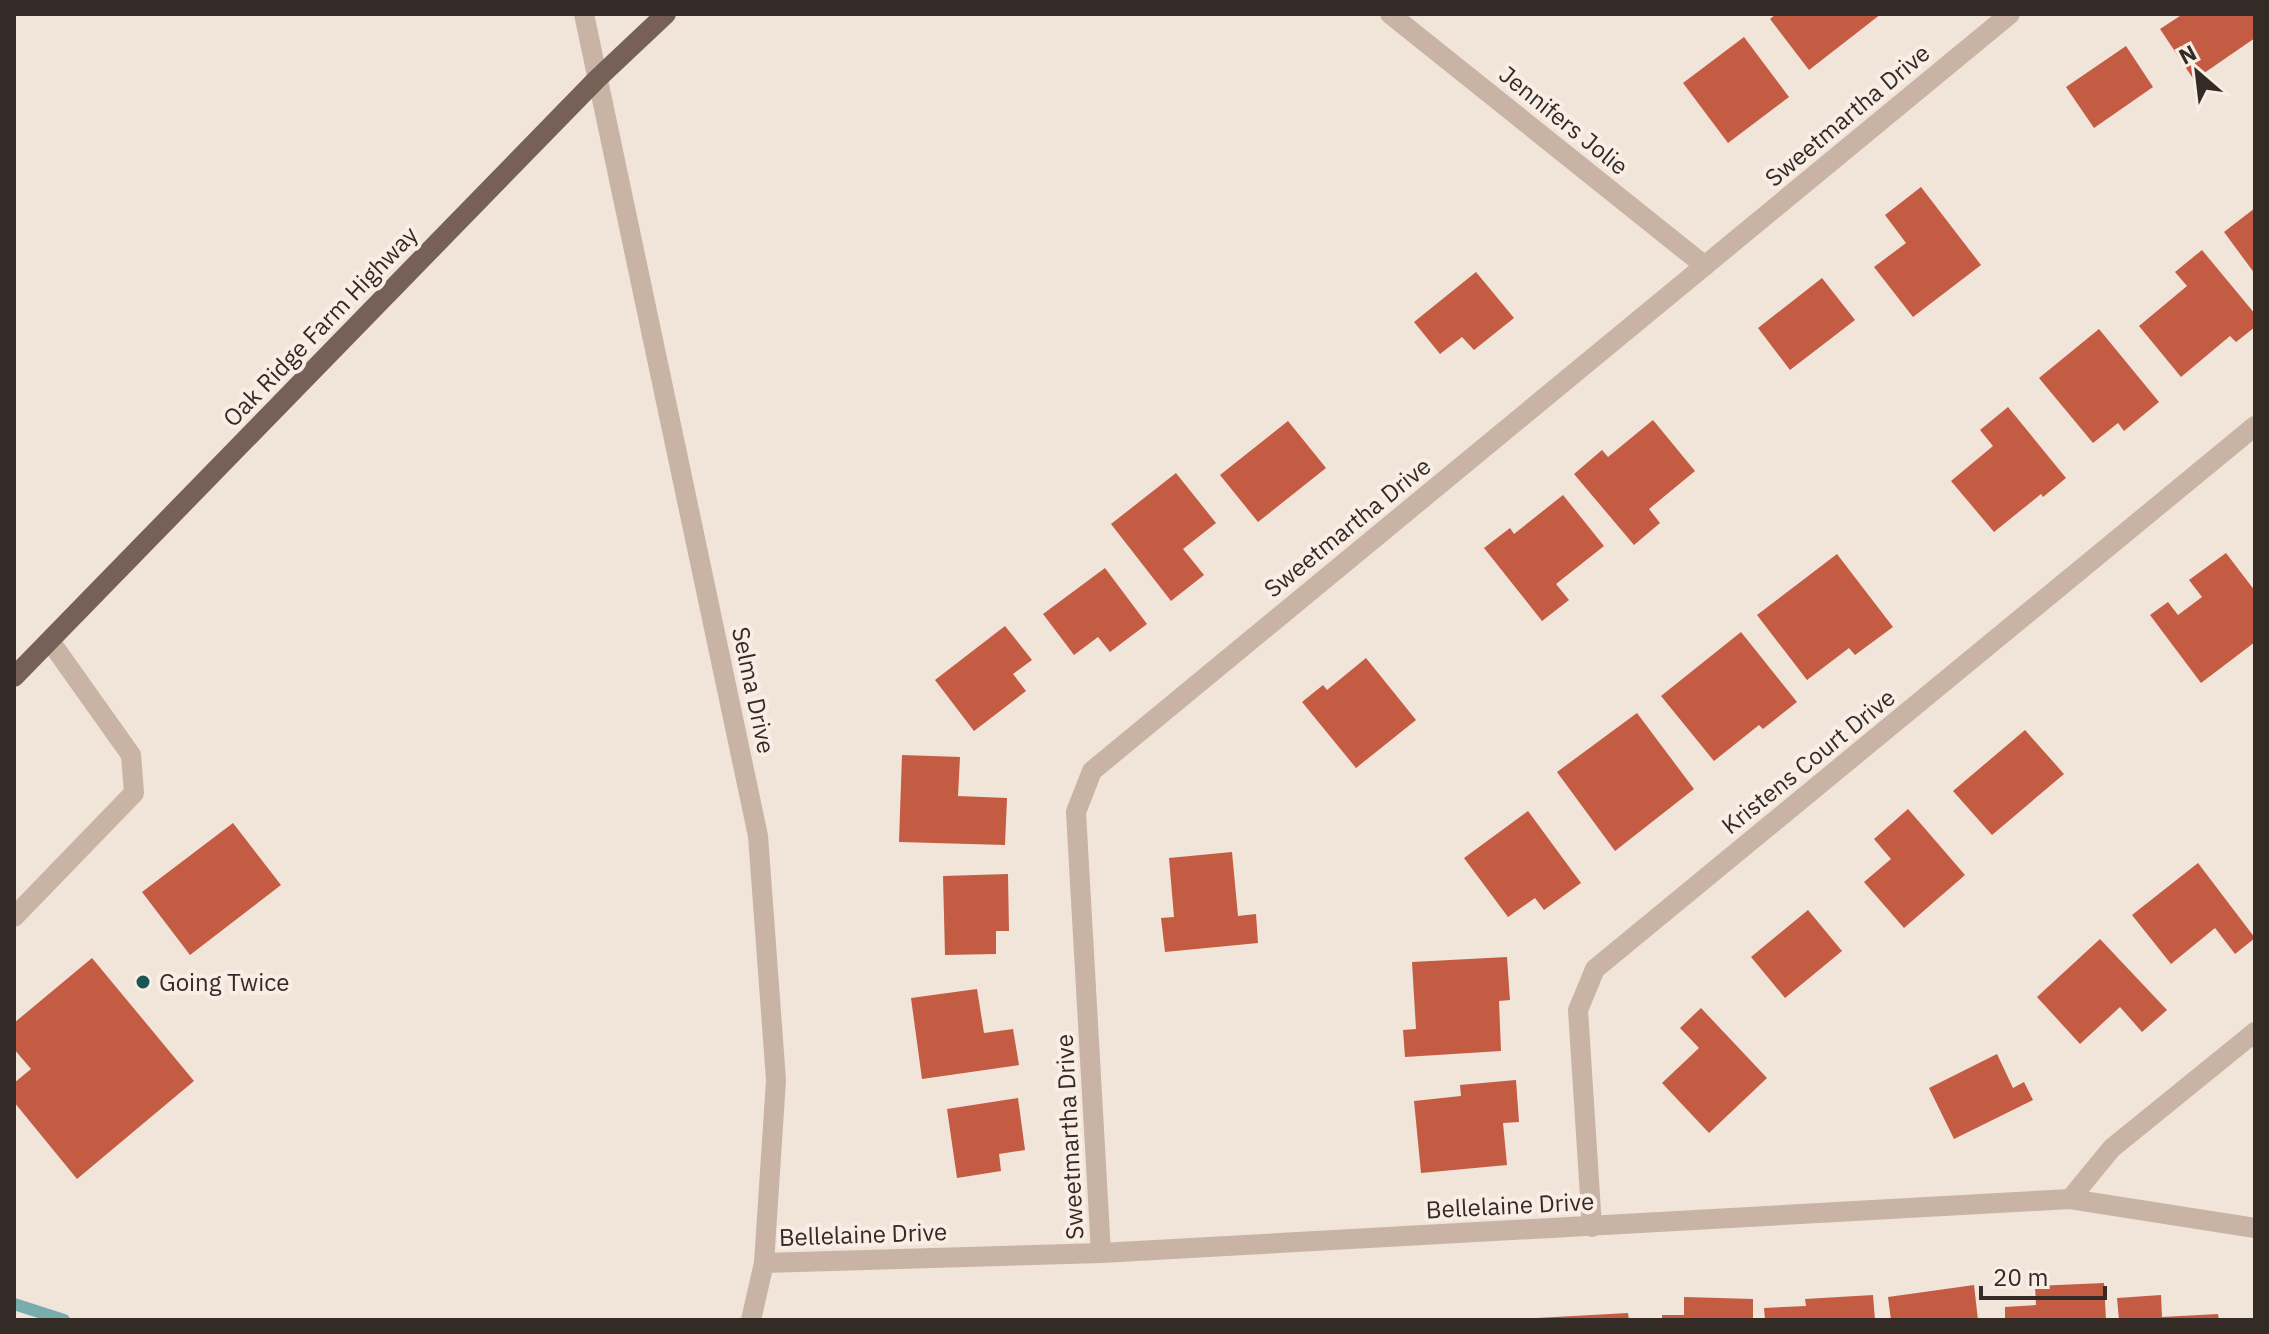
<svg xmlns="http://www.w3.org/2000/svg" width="2269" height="1334" font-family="'IBM Plex Sans',sans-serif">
<rect width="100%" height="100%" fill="#f1e4d9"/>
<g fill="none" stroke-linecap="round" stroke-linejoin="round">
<path stroke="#78adac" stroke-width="12" d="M14 1304 64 1320"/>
</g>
<path fill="#c45c44" d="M1776 14H1881L1809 70 1770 19Z
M2183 14H2252L2255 19V38L2194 80 2160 29Z
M1744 37 1789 97 1728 143 1683 83Z
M2126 46 2153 87 2094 128 2066 87Z
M1921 187 1981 265 1913 317 1874 267 1906 243 1885 215Z
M2255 208V274L2224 232Z
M2202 250 2255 314V327L2236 342 2230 336 2181 377 2139 326 2187 286 2175 272Z
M1476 272 1514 318 1474 350 1462 337 1440 354 1414 322Z
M1822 278 1855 320 1790 370 1758 328Z
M2099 329 2159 402 2124 431 2118 423 2093 443 2039 378Z
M2008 407 2066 478 2043 497 2041 494 1994 532 1951 481 1993 446 1980 430Z
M1653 420 1695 471 1649 509 1660 523 1634 545 1574 474 1602 450 1608 457Z
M1288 421 1326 468 1258 522 1220 475Z
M1176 473 1216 523 1183 549 1204 575 1171 601 1111 524Z
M1563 495 1604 546 1556 584 1569 600 1542 621 1484 548 1510 528 1514 534Z
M2226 553 2255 591V642L2201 683 2150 615 2168 602 2178 615 2202 597 2189 580Z
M1837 554 1893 627 1855 655 1849 648 1807 680 1757 615Z
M1105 568 1147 624 1110 652 1098 637 1074 655 1043 614Z
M1005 626 1032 660 1013 674 1026 691 974 731 935 680Z
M1741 632 1797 702 1763 729 1759 725 1714 761 1661 696Z
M1366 658 1416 720 1356 768 1302 702 1323 685 1327 690Z
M1637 713 1694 789 1615 851 1557 772Z
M2025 730 2064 774 1992 835 1953 791Z
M902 755 960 757 958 796 1007 798 1005 845 899 842Z
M1908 809 1965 875 1904 928 1864 882 1891 859 1874 839Z
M1528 811 1581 883 1544 910 1535 898 1508 917 1464 858Z
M233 823 281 885 190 955 142 892Z
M1232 852 1238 916 1256 914 1258 943 1165 952 1161 918 1174 917 1169 858Z
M2198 863 2255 938 2235 954 2215 928 2171 964 2132 915Z
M1008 874 1009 931H996V954L945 955 943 876Z
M1808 910 1842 951 1785 998 1751 957Z
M2100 939 2167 1010 2142 1032 2120 1007 2080 1044 2037 997Z
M1507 957 1510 1000 1499 1001 1501 1051 1405 1057 1403 1030 1416 1029 1412 962Z
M92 958 194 1081 77 1179 14 1102V1083L31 1069 14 1049V1023Z
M977 989 984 1033 1013 1029 1019 1065 922 1079 911 998Z
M1701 1008 1767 1078 1709 1133 1662 1083 1699 1048 1680 1028Z
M1997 1054 2013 1088 2024 1082 2033 1100 1954 1139 1929 1088Z
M1516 1080 1519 1122 1503 1123 1507 1165 1421 1173 1414 1101 1461 1096 1460 1085Z
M1018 1098 1025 1150 999 1154 1001 1171 957 1178 947 1109Z
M2104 1283 2106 1320H2005V1307L2036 1305 2035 1286Z
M1974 1285 1978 1320H1891L1888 1297Z
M1873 1295 1875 1320H1765L1764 1308 1806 1306 1805 1299Z
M2161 1295 2162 1317 2218 1314 2219 1320H2119L2117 1298Z
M1684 1297 1753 1299V1320H1662V1315H1684Z
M1628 1313 1629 1320H1537V1318Z"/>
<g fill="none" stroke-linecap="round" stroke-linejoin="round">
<path stroke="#c8b3a5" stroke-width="20" d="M14 917 134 793 131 755 50 641"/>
<path stroke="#c8b3a5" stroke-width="20" d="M584 14 758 836 776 1080 764 1263 751 1320
M1390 14 1705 266
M2070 1199 2112 1148 2255 1032
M1592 1227 1578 1010 1595 969 2255 426
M1101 1253 1076 812 1092 771 2010 14
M764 1263 1101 1253 2070 1199 2255 1228"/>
<path stroke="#766057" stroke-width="20" d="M14 677 597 79 666 14"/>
</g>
<circle fill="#1d5454" stroke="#f9eee5" stroke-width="3" cx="143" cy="982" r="8"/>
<g text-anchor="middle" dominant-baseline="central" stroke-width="8" stroke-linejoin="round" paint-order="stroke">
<g font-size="24" fill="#342a26" stroke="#f9eee5">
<text transform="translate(1847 115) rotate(-40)">Sweetmartha Drive</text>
<text transform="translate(1564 120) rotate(39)">Jennifers Jolie</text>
<text transform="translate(320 326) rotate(-46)">Oak Ridge Farm Highway</text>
<text transform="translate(1347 527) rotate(-39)">Sweetmartha Drive</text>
<text transform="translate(754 690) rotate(78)">Selma Drive</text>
<text transform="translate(1808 761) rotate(-39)">Kristens Court Drive</text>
<text transform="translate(1069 1137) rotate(-93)">Sweetmartha Drive</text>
<text transform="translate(1510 1205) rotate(-3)">Bellelaine Drive</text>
<text transform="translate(863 1234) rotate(-2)">Bellelaine Drive</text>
</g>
<g font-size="24" fill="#342a26" stroke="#f9eee5" text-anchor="start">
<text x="159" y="982">Going Twice</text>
</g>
</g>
<rect width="2269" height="1334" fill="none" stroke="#342a26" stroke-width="32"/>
<g transform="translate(2197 72) rotate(332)" stroke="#f9eee5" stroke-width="6" paint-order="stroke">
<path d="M0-6L14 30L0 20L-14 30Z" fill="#342a26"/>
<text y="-12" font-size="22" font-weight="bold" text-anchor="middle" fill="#342a26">N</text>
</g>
<path d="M1981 1286v12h124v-12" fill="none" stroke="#342a26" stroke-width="4"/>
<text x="1993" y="1286" font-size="24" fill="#342a26" stroke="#f9eee5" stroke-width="6" paint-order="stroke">20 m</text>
</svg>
